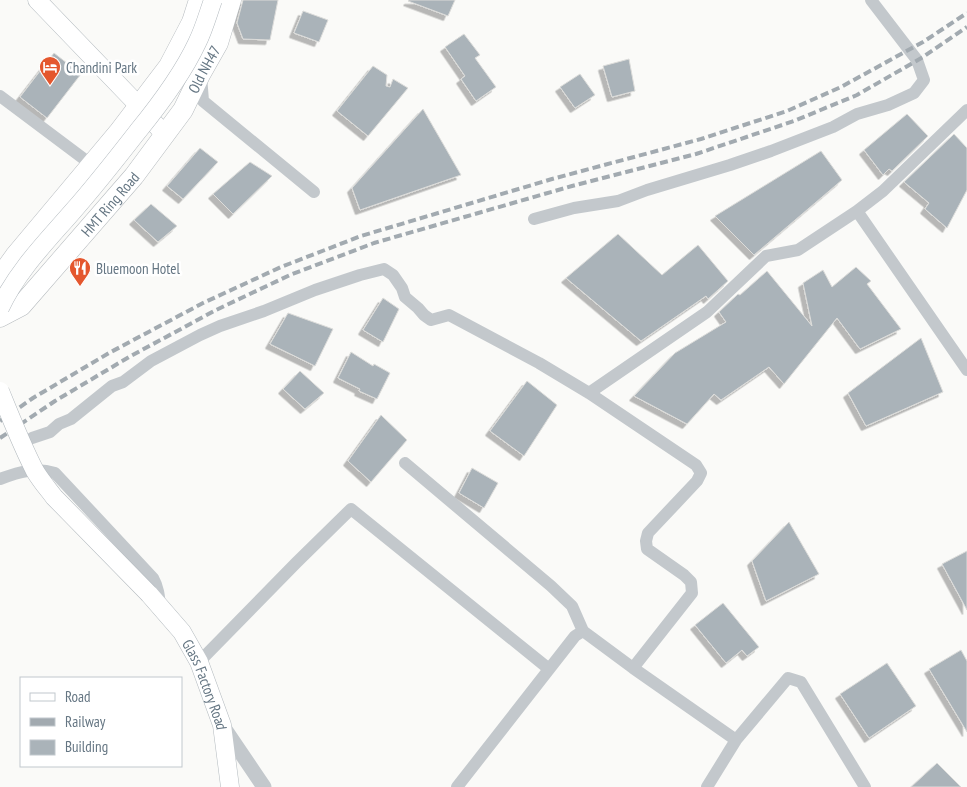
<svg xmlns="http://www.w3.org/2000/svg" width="967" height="787" font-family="'PT Sans Narrow',sans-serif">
<defs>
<filter id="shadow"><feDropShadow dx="-4.5" dy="4.5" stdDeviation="0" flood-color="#0004"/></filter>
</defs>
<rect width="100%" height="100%" fill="#fafaf8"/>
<path fill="#aab3b9" stroke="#dcdcda" filter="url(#shadow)" d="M243 0H278L270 40 243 39 237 23Z
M409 0H455L448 16 408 1Z
M303 11 328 20 319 42 294 33Z
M464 34 480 55 475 58 496 87 476 101 461 79 465 76 445 47Z
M54 53 81 74 47 118 20 97Z
M629 59 635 91 612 97 603 66Z
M373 66 387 75 386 86 390 87 393 79 408 88 368 136 337 111Z
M580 74 595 95 575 108 560 87Z
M423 109 461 175 360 210 352 188Z
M907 114 928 136 892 171 889 169 883 175 864 150Z
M954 134 967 148V190L947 228 925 209 929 203 904 182Z
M200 148 218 162 183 199 167 186Z
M821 151 842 180 754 255 715 216Z
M250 162 272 176 233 214 213 194Z
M151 204 177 226 158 242 134 220Z
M618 234 662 275 698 245 728 281 708 299 706 296 641 341 566 278Z
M856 267 871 281 867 284 901 329 860 349 837 318 784 384 769 367 721 400 714 394 687 424 634 396 675 353 726 322 719 312 738 294 740 295 767 271 812 326 803 283 823 270 832 287Z
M383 298 399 309 383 342 363 330Z
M288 313 333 329 315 366 270 344Z
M921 338 943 392 866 426 848 393Z
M351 352 373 366 374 364 390 373 377 399 359 391 360 389 338 378Z
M300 371 324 393 305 409 283 389Z
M527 381 557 405 524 456 490 431Z
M381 415 407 440 371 482 348 461Z
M472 468 498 483 484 508 459 493Z
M789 522 819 574 766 601 752 561Z
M967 551V610L942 564Z
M723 603 759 647 747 656 742 650 726 663 695 625Z
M961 650 967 661V732L929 669Z
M887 663 916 706 869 738 840 694Z
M937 763 961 787H911Z"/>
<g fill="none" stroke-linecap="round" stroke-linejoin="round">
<g stroke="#b3babf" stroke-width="19">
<g id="secondary">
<path d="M37 0 139 106 165 135"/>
<path id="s1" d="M149 594 182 632 199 662 222 725 230 787"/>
</g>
</g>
<g stroke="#b5babe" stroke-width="21">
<g id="primary">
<path d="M0 277 15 256 118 133 169 66 192 22 199 0"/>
<path id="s2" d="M0 317 21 306 134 176 183 110 201 73 218 43 231 0"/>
</g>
</g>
<path stroke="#c3c8cc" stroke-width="12" d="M201 76 203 101 314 192
M0 96 92 165
M857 211 967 370
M534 219 574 208 618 201 647 190 730 165 771 151 833 127 857 114 888 105 914 93 924 80 917 60 871 0
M589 393 707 312 766 256 798 250 857 211 883 191 967 110
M32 438 50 432 59 424 71 419 112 386 123 382 151 361 200 335 220 326 264 311 315 290 360 275 384 269 393 275 402 288 405 297 418 308 424 315 431 320 449 315 539 363 589 393 696 465 701 473 697 481 648 533 646 541 647 549 684 575 691 582 692 593 633 668
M405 463 551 586 572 606 583 631
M0 479C19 472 35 467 55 473L153 578C158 587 159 595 160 606
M199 662 296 563 351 509 549 669
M736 740 788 678 801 682 865 787
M457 787 575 636 583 631 633 668 736 740 707 787"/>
<path stroke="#c3c8cc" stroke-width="15" d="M222 725 264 787"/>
<use href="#secondary" stroke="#fff" stroke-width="18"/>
<use href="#primary" stroke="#fff" stroke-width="20"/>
<path stroke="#a2aab0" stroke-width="4" stroke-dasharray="8 4" stroke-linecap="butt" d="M0 421 33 398 109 353 203 303 281 267 361 236 552 179 701 139 787 111 841 87 923 42 967 13
M0 438 55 401 129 357 216 310 290 275 374 243 572 186 696 154 794 121 857 95 923 57 967 27"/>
<g stroke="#b3babf" stroke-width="19" stroke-linecap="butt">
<path id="secondary-bridge" d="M0 308C17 271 47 241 73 211 96 185 117 158 138 131 160 104 182 75 197 43 204 29 208 14 213 0
M0 391C11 418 22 446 35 471 41 481 48 489 54 497L149 594"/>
</g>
<use href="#secondary-bridge" stroke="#fff" stroke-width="18"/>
</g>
<defs>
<g id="hotel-pin" transform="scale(1.125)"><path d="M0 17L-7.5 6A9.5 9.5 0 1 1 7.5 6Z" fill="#e4572e" stroke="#fff"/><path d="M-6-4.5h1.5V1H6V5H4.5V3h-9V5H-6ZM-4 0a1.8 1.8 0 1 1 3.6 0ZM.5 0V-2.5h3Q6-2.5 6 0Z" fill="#fff"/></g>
<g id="restaurant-pin" transform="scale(1.125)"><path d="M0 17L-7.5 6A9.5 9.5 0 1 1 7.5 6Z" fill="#e4572e" stroke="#fff"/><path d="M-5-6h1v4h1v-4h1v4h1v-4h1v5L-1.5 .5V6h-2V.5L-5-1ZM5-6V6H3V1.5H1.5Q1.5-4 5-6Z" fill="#fff"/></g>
</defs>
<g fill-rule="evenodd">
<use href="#hotel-pin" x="50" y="67"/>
<use href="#restaurant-pin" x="80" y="268"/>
</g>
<g text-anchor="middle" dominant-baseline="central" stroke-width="5" stroke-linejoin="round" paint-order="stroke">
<g font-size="15" fill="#657683" stroke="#fff" text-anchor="start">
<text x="66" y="67">Chandini Park</text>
<text x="96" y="268">Bluemoon Hotel</text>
</g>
<g font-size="15" fill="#657683" stroke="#fff">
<text stroke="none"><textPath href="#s2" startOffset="324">Old NH47</textPath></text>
<text stroke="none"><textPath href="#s2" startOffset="159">HMT Ring Road</textPath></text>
<text stroke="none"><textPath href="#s1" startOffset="108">Glass Factory Road</textPath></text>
</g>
</g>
<rect x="20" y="677" width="162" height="90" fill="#ffffff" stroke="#c1c8cd"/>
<rect x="30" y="693" width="25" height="8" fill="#ffffff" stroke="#c1c8cd"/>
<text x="65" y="702" font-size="15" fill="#657683">Road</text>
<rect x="30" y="718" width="25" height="8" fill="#a2aab0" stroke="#c1c8cd"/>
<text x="65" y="727" font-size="15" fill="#657683">Railway</text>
<rect x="30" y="740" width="25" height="15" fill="#aab3b9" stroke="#c1c8cd"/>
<text x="65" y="752" font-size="15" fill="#657683">Building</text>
</svg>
